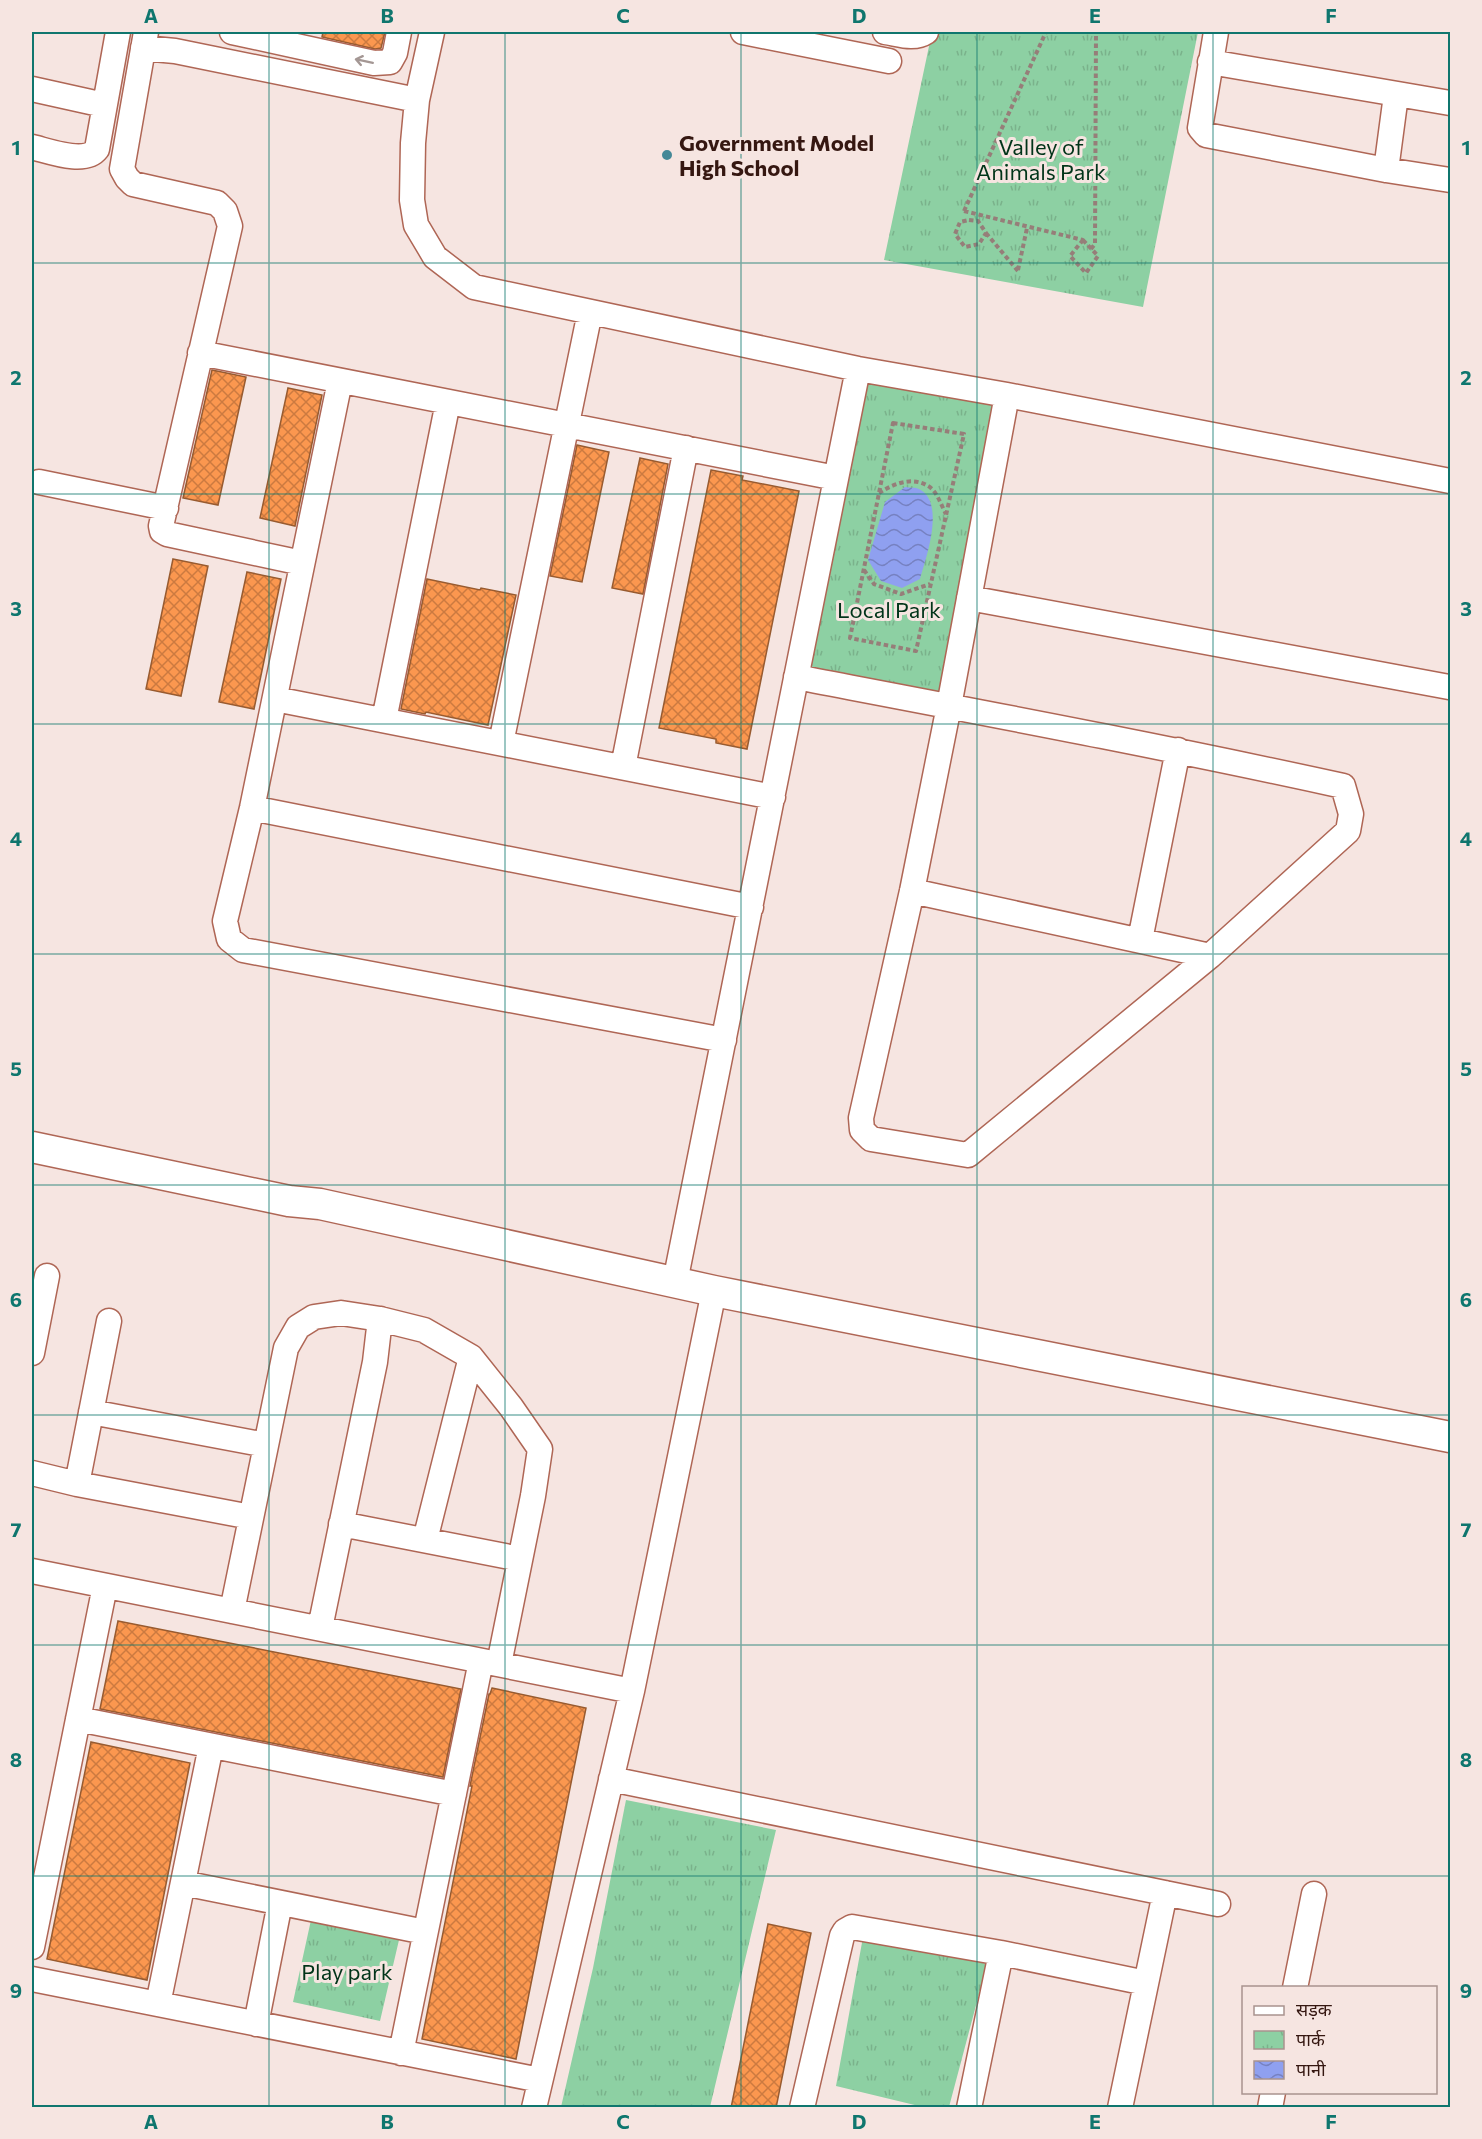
<svg xmlns="http://www.w3.org/2000/svg" width="1482" height="2139" font-family="Commissioner,'Noto Sans Devanagari',sans-serif">
<defs>
<pattern id="park-tufts" width="24" height="20" patternUnits="userSpaceOnUse" patternTransform="scale(1.5)"><rect width="24" height="20" fill="#8dd0a3"/><path d="M3 7l-1-3M5 7V3M7 7l1-3M15 17l-1-3M17 17v-4M19 17l1-3" fill="none" stroke="#7ab28b"/></pattern>
<pattern id="water-waves" width="16" height="10" patternUnits="userSpaceOnUse" patternTransform="scale(1.5)"><rect width="16" height="10" fill="#8fa0f0"/><path d="M0 5q4-4 8 0t8 0" fill="none" stroke="#7681c1"/></pattern>
<pattern id="building-cross-hatch" width="8" height="8" patternUnits="userSpaceOnUse" patternTransform="scale(1.5)"><rect width="8" height="8" fill="#fb974f"/><path d="M0 0l8 8M0 8l8-8" fill="none" stroke="#cc7a40"/></pattern>
</defs>
<rect width="100%" height="100%" fill="#f6e5e1"/>
<path fill="url(#park-tufts)" d="M932 32H1198L1143 307 884 260Z
M869 379 998 403 942 694 808 666Z
M626 1800 776 1830 710 2107H561L593 1968Z
M311 1920 399 1940 380 2021 293 2002Z
M863 1937 987 1964 949 2107H923L836 2086Z"/>
<path fill="url(#water-waves)" d="M905 487C909 488 916 487 919 489 946 502 926 558 920 579L902 588 881 581 868 560 885 502Z"/>
<path fill="url(#building-cross-hatch)" stroke="#985b30" stroke-width="1.5" d="M323 32H385L381 48 375 49 322 37Z
M212 370 246 377 218 505 183 498Z
M288 388 322 395 295 526 260 518Z
M577 445 609 452 582 582 550 576Z
M640 458 668 464 643 594 612 588Z
M711 470 743 476 742 480 799 491 747 749 716 743V739L659 728Z
M173 559 208 566 181 696 146 689Z
M247 572 281 579 254 709 219 702Z
M427 579 480 590 481 588 516 595 488 725 426 712 425 714 401 709Z
M118 1621 461 1689 443 1777 100 1709Z
M492 1688 586 1708 516 2059 422 2039 472 1786H470L489 1694H490Z
M91 1742 190 1763 147 1980 47 1959Z
M768 1924 811 1933 776 2108H731Z"/>
<g fill="none" stroke-linecap="round" stroke-linejoin="round">
<g stroke="#af6655" stroke-width="27">
<path id="minor" d="M146 32 122 169 127 178 133 184 217 203 225 211 230 226 161 526 162 531 167 534 302 563
M232 32 374 63 390 62 395 53 399 32
M432 32 417 100 413 143 412 200 416 225 435 257 474 287 858 369 1007 395 1450 481
M743 32 889 61
M885 32C899 34 914 40 926 32
M1216 32 1200 128 1206 135 1386 170 1450 180
M143 48 175 51 417 100
M1210 62 1450 103
M32 89 104 105
M32 147C49 151 85 165 97 149L118 32
M1386 170 1396 95
M200 353 836 478
M340 381 252 808 225 921 229 939 243 950 724 1040
M39 482 166 508
M969 598 1449 687
M796 677C979 712 1161 746 1343 786L1351 814 1348 831 1210 956 968 1155 871 1139 862 1130 861 1118 912 891 949 706 1007 395
M275 699 773 797
M384 720 448 402
M501 743 590 312
M623 767 686 448
M252 808 751 907
M912 891 1210 956
M1140 940 1178 750
M675 1282 858 369
M32 1353 47 1276
M91 1412 266 1445
M32 1473 77 1484 251 1517
M77 1484 109 1321
M341 1524 520 1559
M425 1540 471 1357
M32 1571 632 1691
M232 1611 286 1348 298 1327 314 1317 341 1313 380 1319 424 1330 471 1357 511 1407 540 1449 533 1496 499 1664
M320 1628 375 1362 380 1319
M78 1719 454 1794
M611 1779 1218 1904
M183 1883 425 1932
M32 1947 105 1586
M32 1979 540 2080
M1295 1988 1314 1894
M158 2004 211 1746
M256 2024 280 1903
M401 2053 481 1661
M534 2108 632 1691 714 1291
M802 2108 842 1936 845 1931 852 1927 1001 1953 1146 1983
M969 2108 1001 1953
M1120 2108 1165 1893
M1270 2108 1273 2092"/>
</g>
<g stroke="#af6655" stroke-width="33">
<path id="major" d="M32 1147 289 1201 320 1204 714 1291 1450 1437"/>
</g>
<path stroke="#967e79" stroke-width="4" stroke-dasharray="4.5 3" stroke-linecap="butt" d="M964 211 1046 32
M964 211 1083 240
M969 220 978 221 986 233 979 244 965 247 955 234 960 222Z
M986 233 1018 271
M1083 240 1098 256 1086 273 1070 256Z
M1091 249 1095 244 1096 32
M1018 270 1027 228
M893 423 964 434 916 651 850 638Z
M879 493C893 484 912 476 928 486 937 491 941 505 946 514
M864 570 874 584 901 594 930 584"/>
<use href="#minor" stroke="#fff" stroke-width="24"/>
<use href="#major" stroke="#fff" stroke-width="30"/>
</g>
<defs><path id="oneway-shaft" d="M-6 0H5M1.5-3L5.5 0L1.5 3" fill="none" stroke-width="1.6" stroke-linecap="round" stroke-linejoin="round" transform="scale(1.5)"/></defs>
<use stroke="#a49794" href="#oneway-shaft" transform="translate(364 61) rotate(-168)"/>
<path fill="none" stroke="#0f766e" stroke-width="1.5" stroke-opacity="0.55" d="M269 32V2108M505 32V2108M741 32V2108M977 32V2108M1213 32V2108M32 263H1450M32 494H1450M32 724H1450M32 954H1450M32 1185H1450M32 1415H1450M32 1645H1450M32 1876H1450"/>
<circle fill="#448897" stroke="#f6e5e1" stroke-width="2" cx="667" cy="155" r="6"/>
<g text-anchor="middle" dominant-baseline="central" stroke-width="6" stroke-linejoin="round" paint-order="stroke">
<g font-size="22" font-weight="bold" fill="#351711" stroke="#f6e5e1" text-anchor="start">
<text x="679" y="142">Government Model<tspan x="679" dy="25">High School</tspan></text>
</g>
<g font-size="22" fill="#013419" stroke="#f6e5e1">
<text x="1041" y="146">Valley of<tspan x="1041" dy="25">Animals Park</tspan></text>
<text x="889" y="609">Local Park</text>
<text x="347" y="1971">Play park</text>
</g>
</g>
<rect width="1482" height="2139" fill="none" stroke="#f6e5e1" stroke-width="66"/>
<rect x="1242" y="1986" width="195" height="108" fill="#f6e5e1" stroke="#a9938e" stroke-width="1.5"/>
<rect x="1254" y="2006" width="30" height="9" fill="#ffffff" stroke="#a9938e" stroke-width="1.5"/>
<text x="1296" y="2016" font-size="18" fill="#351711">सड़क</text>
<rect x="1254" y="2031" width="30" height="18" fill="url(#park-tufts)" stroke="#a9938e" stroke-width="1.5"/>
<text x="1296" y="2046" font-size="18" fill="#351711">पार्क</text>
<rect x="1254" y="2061" width="30" height="18" fill="url(#water-waves)" stroke="#a9938e" stroke-width="1.5"/>
<text x="1296" y="2076" font-size="18" fill="#351711">पानी</text>
<rect x="33" y="33" width="1416" height="2073" fill="none" stroke="#0f766e" stroke-width="2"/>
<g font-size="20" text-anchor="middle" font-weight="bold" fill="#0f766e">
<text x="151" y="23">A</text>
<text x="387" y="23">B</text>
<text x="623" y="23">C</text>
<text x="859" y="23">D</text>
<text x="1095" y="23">E</text>
<text x="1331" y="23">F</text>
<text x="16" y="155">1</text>
<text x="1466" y="155">1</text>
<text x="16" y="385">2</text>
<text x="1466" y="385">2</text>
<text x="16" y="616">3</text>
<text x="1466" y="616">3</text>
<text x="16" y="846">4</text>
<text x="1466" y="846">4</text>
<text x="16" y="1076">5</text>
<text x="1466" y="1076">5</text>
<text x="16" y="1307">6</text>
<text x="1466" y="1307">6</text>
<text x="16" y="1537">7</text>
<text x="1466" y="1537">7</text>
<text x="16" y="1767">8</text>
<text x="1466" y="1767">8</text>
<text x="16" y="1998">9</text>
<text x="1466" y="1998">9</text>
<text x="151" y="2129">A</text>
<text x="387" y="2129">B</text>
<text x="623" y="2129">C</text>
<text x="859" y="2129">D</text>
<text x="1095" y="2129">E</text>
<text x="1331" y="2129">F</text>
</g>
</svg>
